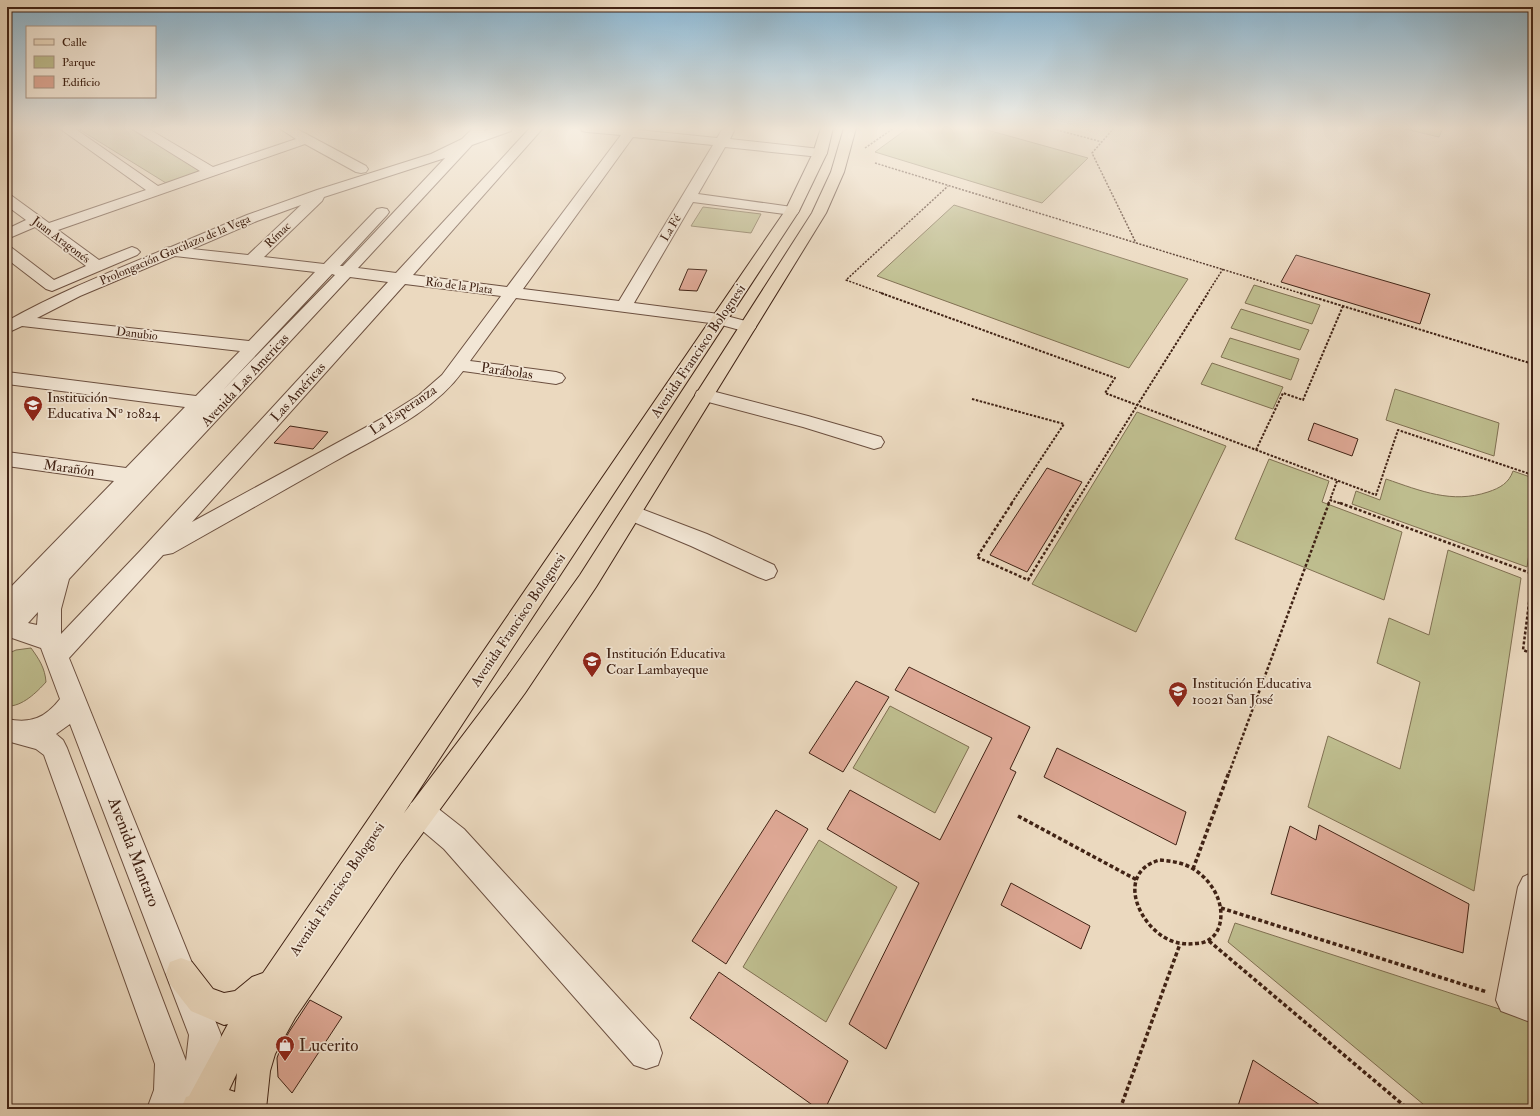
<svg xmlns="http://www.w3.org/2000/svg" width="1540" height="1116" font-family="'IM FELL Double Pica',serif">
<rect width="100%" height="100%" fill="#ebd9bf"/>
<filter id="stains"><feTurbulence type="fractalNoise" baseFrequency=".005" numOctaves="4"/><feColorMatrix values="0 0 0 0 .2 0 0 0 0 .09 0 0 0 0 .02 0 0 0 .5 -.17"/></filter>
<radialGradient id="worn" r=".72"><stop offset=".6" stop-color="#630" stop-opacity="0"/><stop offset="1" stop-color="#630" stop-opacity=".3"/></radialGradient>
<path fill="#bebd8e" stroke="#807052" d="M77 128H129L202 171 166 183Z
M908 128H980L1088 158 1042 203 875 152Z
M1401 128H1443L1439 137Z
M954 205 1188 279 1129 368 877 276Z
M703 207 761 214 751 233 691 226Z
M1254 285 1320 305 1312 324 1245 303Z
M1241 309 1309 330 1300 350 1231 328Z
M1230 338 1299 359 1291 380 1221 357Z
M1212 363 1283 387 1273 409 1201 384Z
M1395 389 1499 423 1494 456 1386 420Z
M1137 412 1226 446 1136 632 1032 584Z
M1269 459 1329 481 1322 502 1402 532 1384 600 1235 539Z
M1513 471 1533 478V541H1531L1527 567 1352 504 1356 491 1380 500 1386 479C1421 491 1452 504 1488 492 1500 488 1509 483 1513 471Z
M1448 550 1521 578 1474 891 1308 807 1328 736 1400 769 1420 682 1377 663 1389 618 1429 635Z
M31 648C39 659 45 668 46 682 37 692 22 707 7 706V654L16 650Z
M890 706 969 747 935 813 853 768Z
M819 840 897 887 826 1022 743 967Z
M1235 923 1533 1020V1109H1429L1228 942Z"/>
<path fill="#dea895" stroke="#412315" d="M1296 255 1430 294 1420 324 1281 282Z
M688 269 707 270 697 291 679 290Z
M1314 423 1358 439 1352 456 1308 440Z
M290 426 328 432 313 449 274 443Z
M1047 468 1082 482 1027 572 990 555Z
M909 667 1030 727 1010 769 1016 772 886 1049 849 1024 919 883 827 829 850 790 940 840 992 738 895 690Z
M856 681 889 697 843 772 809 753Z
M1057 748 1186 812 1176 845 1044 777Z
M776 810 808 829 726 964 692 941Z
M1319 825 1469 904 1463 953 1271 894 1290 826 1316 840Z
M1011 883 1090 926 1081 949 1001 905Z
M719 972 848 1061 825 1109H818L690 1018Z
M310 1000 342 1017 292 1093 278 1077 277 1058 281 1047 289 1032Z
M1253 1060 1326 1109H1237Z"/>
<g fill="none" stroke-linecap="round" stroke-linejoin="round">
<g stroke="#6c5040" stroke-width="2">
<path id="minor" d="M59 128H74L158 186 200 171 131 128H147L213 167 296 139 279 128H295L366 166 368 169 366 172 361 173 356 172 305 144 58 230 99 260 132 247 137 249 140 252 137 255 52 291 46 289 7 259V246L12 248 54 280 86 266 35 227 7 239V229L26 220 7 206V195L12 196 49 223 146 190Z
M473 128H486L484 131 493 128H512L511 131 472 145 358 268 396 273 530 128H543L413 275 507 287 621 135 587 132 582 131 581 128H639L638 130 717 138 723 128H733L734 131 730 139 820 149 825 150 827 153 825 156 820 157 725 147 698 194 792 207 797 208 799 211 797 214 792 215 693 202 634 303 719 314 753 323 756 327 753 331 747 332 718 324 516 298 470 361 556 372 562 374 565 378 562 382 556 384 463 371C432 414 377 437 332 463 279 493 226 523 173 553L163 555 69 658 221 1035 218 1068 208 1109H147L154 1090 155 1064 44 755 36 749 7 741V719C31 724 45 718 60 699L41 648 12 638 7 640V591L114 481 7 466V452L126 468 185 407 7 384V372L196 396 240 351 22 326 7 333V321C57 293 110 272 163 250L165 248 171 247 247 215 317 190 431 154 462 139ZM633 137 713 145 619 301 523 289ZM445 158 343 266H340L387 215 389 212 387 209 382 208 377 209 324 264 264 257 322 201 324 197ZM301 205 248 255 192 249 257 221ZM175 256 315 272 249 341 37 318 80 296ZM332 274 335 275 223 390ZM350 277 388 282 141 550 61 634V609L69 579ZM405 284 501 296 442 375 419 395 381 419 192 522ZM38 612 37 625 28 623ZM70 724 189 1035 186 1061 67 748 63 740 56 734Z
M704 389 808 416 881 437 884 442 881 447 874 449 803 427 697 399 695 395 697 391Z
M631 505 707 534 774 565 777 571 774 577 766 580 758 577 691 546 624 518 620 513 624 508Z
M421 799 431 803 464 829 658 1041 662 1053 658 1065 646 1069 634 1065 444 849 411 821 407 812 411 803Z
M1533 872V970L1529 990 1533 991V1023L1501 1011 1496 1000 1518 887 1523 877Z"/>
</g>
<g stroke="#412315" stroke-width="2">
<path id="major" d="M821 128H833L827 153 799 211 404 813 507 677 580 575 812 213 831 172 844 128H856L844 172 826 213 596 587 525 693 400 864 295 1018 275 1054 270 1071 266 1109H181L186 1097 189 1096 228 1024 224 1025 191 1011 170 984 166 973 170 962 181 958 192 962 213 989 224 993 235 991 252 977 263 973 785 211 813 153ZM237 1073 235 1092 229 1090Z"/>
</g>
<path stroke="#412315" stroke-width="1.5" stroke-dasharray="2 1.5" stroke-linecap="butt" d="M1050 128 1102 142
M1114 128 1092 153 1136 243
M865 148 894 128
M875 163 1303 294
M884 294 846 280 948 186
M1207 294 1223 269"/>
<path stroke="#412315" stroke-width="2" stroke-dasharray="2.5 1.5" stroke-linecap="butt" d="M881 293 1115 378 1105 393 1376 495 1398 430 1533 475
M1300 293 1533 364
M972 399 1064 424 1011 504
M1256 450 1283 393 1303 400 1343 306
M1337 481 1330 500 1342 504
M1075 504 1208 293
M1328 504 1330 500"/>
<path stroke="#412315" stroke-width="2.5" stroke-dasharray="3 2" stroke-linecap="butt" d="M1012 503 977 557 1028 580 1075 503
M1340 503 1533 574
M1533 572 1523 650 1533 654
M1229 773 1329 503"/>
<path stroke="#412315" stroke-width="3.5" stroke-dasharray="4 2.5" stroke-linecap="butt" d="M1018 816 1137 880
M1160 860C1172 861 1185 863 1195 870 1213 882 1226 905 1219 927 1216 935 1210 941 1201 943 1191 944 1182 945 1172 941 1139 929 1114 872 1160 860Z
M1193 869 1229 772
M1221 908 1487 992
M1209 941 1408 1109
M1120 1109 1180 944"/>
<use href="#minor" fill="#f2e6d5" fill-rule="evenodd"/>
<use href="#major" fill="#ebd9bf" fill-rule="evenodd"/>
</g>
<linearGradient id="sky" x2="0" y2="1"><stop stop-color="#88b6d3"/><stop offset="0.45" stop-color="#f6eee2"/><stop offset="1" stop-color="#f6eee2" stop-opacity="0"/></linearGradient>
<rect width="1540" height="285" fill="url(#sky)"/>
<defs>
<g id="school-pin" transform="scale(1)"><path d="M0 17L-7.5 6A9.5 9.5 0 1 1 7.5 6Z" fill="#8f2418" stroke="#f2e6d5"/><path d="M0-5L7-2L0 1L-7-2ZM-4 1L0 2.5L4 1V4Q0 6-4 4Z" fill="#fff"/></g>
<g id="shop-pin" transform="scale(1)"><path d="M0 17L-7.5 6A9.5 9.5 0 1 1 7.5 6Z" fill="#8f2418" stroke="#f2e6d5"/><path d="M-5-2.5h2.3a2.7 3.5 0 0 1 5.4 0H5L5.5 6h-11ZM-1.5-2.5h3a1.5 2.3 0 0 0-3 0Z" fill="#fff"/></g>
</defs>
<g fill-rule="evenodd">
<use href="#school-pin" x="33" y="405"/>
<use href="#school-pin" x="592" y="661"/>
<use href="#school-pin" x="1178" y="691"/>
<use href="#shop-pin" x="285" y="1045"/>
</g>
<g text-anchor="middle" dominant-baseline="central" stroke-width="3.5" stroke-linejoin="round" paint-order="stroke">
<g font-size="12" fill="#412315" stroke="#f2e6d5">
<text transform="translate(671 228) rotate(-59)">La Fé</text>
<text transform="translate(278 235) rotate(-44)">Rímac</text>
<text transform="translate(61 240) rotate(37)">Juan Aragonés</text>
<text transform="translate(175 250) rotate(-23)">Prolongación Garcilazo de la Vega</text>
<text transform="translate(459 286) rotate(7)">Río de la Plata</text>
<text transform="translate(137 334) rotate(7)">Danubio</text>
</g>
<g font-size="14" fill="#412315" stroke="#f2e6d5">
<text transform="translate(698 351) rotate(-56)">Avenida Francisco Bolognesi</text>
<text transform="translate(507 371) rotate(8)">Parábolas</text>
<text transform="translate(245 380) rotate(-47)">Avenida Las Americas</text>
<text transform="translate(298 392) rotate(-48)">Las Américas</text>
<text transform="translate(403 410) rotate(-34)">La Esperanza</text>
<text transform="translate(69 468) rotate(8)">Marañón</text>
<text transform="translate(518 620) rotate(-56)">Avenida Francisco Bolognesi</text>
<text transform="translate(337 889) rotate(-56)">Avenida Francisco Bolognesi</text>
</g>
<g font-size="14" fill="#412315" stroke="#f2e6d5" text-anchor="start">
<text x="47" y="397">Institución<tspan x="47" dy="16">Educativa Nº 10824</tspan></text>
<text x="606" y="653">Institución Educativa<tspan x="606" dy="16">Coar Lambayeque</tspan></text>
<text x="1192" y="683">Institución Educativa<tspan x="1192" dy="16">10021 San José</tspan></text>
</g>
<g font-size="17" fill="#412315" stroke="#f2e6d5">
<text transform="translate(134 852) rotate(69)">Avenida Mantaro</text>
</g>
<g font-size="17" fill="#412315" stroke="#f2e6d5" text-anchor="start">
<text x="299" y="1045">Lucerito</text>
</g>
</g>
<rect width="1540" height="1116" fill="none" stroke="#ebd9bf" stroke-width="24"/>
<rect x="8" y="8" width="1524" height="1100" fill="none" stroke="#412315" stroke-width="2"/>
<rect x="12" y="12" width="1516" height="1092" fill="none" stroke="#412315"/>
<rect x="26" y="26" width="130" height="72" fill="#f2e6d5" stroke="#ab9888"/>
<rect x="34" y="39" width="20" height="6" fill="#ebd9bf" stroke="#ab9888"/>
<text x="62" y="46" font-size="12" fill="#412315">Calle</text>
<rect x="34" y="56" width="20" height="12" fill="#bebd8e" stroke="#ab9888"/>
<text x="62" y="66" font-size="12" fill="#412315">Parque</text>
<rect x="34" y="76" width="20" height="12" fill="#dea895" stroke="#ab9888"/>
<text x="62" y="86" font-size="12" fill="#412315">Edificio</text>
<rect width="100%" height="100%" filter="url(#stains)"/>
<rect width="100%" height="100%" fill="url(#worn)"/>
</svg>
